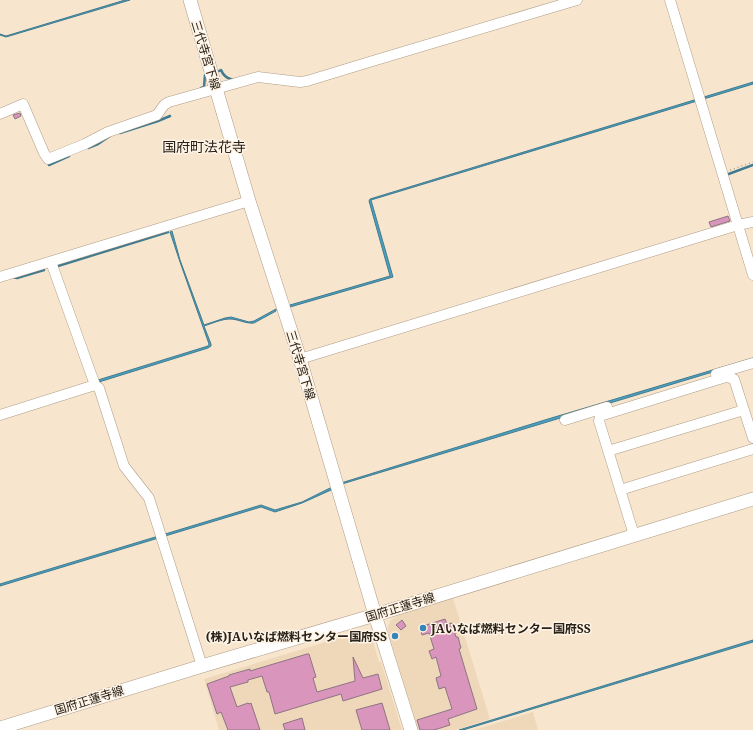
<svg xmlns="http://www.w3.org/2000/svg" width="753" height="730" font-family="'Noto Serif','Noto Sans JP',serif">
<rect width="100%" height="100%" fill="#f7e5cd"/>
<path fill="#efd8ba" d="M453 598 490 719 456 730H418L388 632V626L391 620 396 616Z
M362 631 371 634 379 662H381L402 730H219L204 679Z
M533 712 538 730H474Z"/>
<path fill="#4ba1c2" stroke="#417b8f" d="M125 0H130L6 37 0 35V34L6 36Z
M753 82V84L371 200 393 277 290 307V305L390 276 369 201 370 199Z
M172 231 180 260 204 325 225 318 231 317 249 322 254 321 276 309V311L254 323C246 324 238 319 230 319 222 319 213 323 204 326L211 344V346L208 348 99 382 98 380 208 346 209 344 180 262 170 232Z
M753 358V360L706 374 342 484 341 483 548 419Z
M330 488 331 490 302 503 275 512 261 507 0 586V584L261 505 275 510 302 502Z
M753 640V642L463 730H459Z"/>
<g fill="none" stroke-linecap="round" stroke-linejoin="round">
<path stroke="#417b8f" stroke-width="2.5" d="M219 71 221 70C223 75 228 79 234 80
M201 88 204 87 205 75
M120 133 158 121 170 116
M88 148 98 144 110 136
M49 165 69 156
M726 175 753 165
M58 266 168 232
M12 277 17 278 44 270"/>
</g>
<path fill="#d995bc" stroke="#8d7482" d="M20 113 21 116 15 119 13 115Z
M728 216 730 221 711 227 709 222Z
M445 619 447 624 452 623 456 637H458L461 648 459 649 477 709 448 719 450 725 434 730H420L417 720 452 709 445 687 439 689 436 678 441 676 436 657 432 659 429 651 434 649 429 633 422 635 420 627Z
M402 620 406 626 401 630 396 625Z
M307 654H309L316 677 313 678 317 692 355 681 353 657 363 678 378 674 382 689 343 701 341 694 275 714 269 692H267L262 676 248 680V682L230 687 237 707 248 703 249 704 251 703 260 730H228L221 712 217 714 207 684 229 676V675L250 669V671Z
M382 703 390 730H362L356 710Z
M302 718 305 730H285L283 724Z"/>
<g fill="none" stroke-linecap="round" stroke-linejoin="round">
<g stroke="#af9d87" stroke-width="11">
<path id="street" d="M670 0 753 275
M0 114 23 104 44 153 48 159 85 144 108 132 157 115 164 105 169 102 258 77 300 82 307 81 376 60 577 0
M51 262 95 385 99 388 100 391 124 466 149 498 202 666
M0 277 249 201
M300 359 738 225 753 222
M716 374 753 363
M0 415 95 385
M565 420 607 407
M608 451 744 410
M620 490 753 449
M634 535 599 421 600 416 726 377 734 379 753 438"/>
</g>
<g stroke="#af9d87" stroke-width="14">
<path id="secondary" d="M190 0 249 201 300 359 375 615 411 730
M0 728 202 666 375 615 753 499"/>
</g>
<path stroke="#ac9e8b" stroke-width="1.5" stroke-dasharray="1 3" stroke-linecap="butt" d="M730 170 753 162"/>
<use href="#street" stroke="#fff" stroke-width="10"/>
<use href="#secondary" stroke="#fff" stroke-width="13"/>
</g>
<g fill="#3684b6" stroke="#fef3e5" stroke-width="1.5">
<circle cx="423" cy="628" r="4"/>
<circle cx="395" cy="636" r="4"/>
</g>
<g text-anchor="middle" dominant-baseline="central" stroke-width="3" stroke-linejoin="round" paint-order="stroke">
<g font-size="12" fill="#292219" stroke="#fef3e5">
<text transform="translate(206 55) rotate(73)">三代寺宮下線</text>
<text transform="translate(301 365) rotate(73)">三代寺宮下線</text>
<text transform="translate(400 607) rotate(-17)">国府正蓮寺線</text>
<text transform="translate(89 700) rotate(-17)">国府正蓮寺線</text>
</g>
<g font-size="12" font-weight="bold" fill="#292219" stroke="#fef3e5" text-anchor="start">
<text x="431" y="628">JAいなば燃料センター国府SS</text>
<text x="387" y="636" text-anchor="end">(株)JAいなば燃料センター国府SS</text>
</g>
<g font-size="14" fill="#292219" stroke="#fef3e5">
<text x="204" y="146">国府町法花寺</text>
</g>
</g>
</svg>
